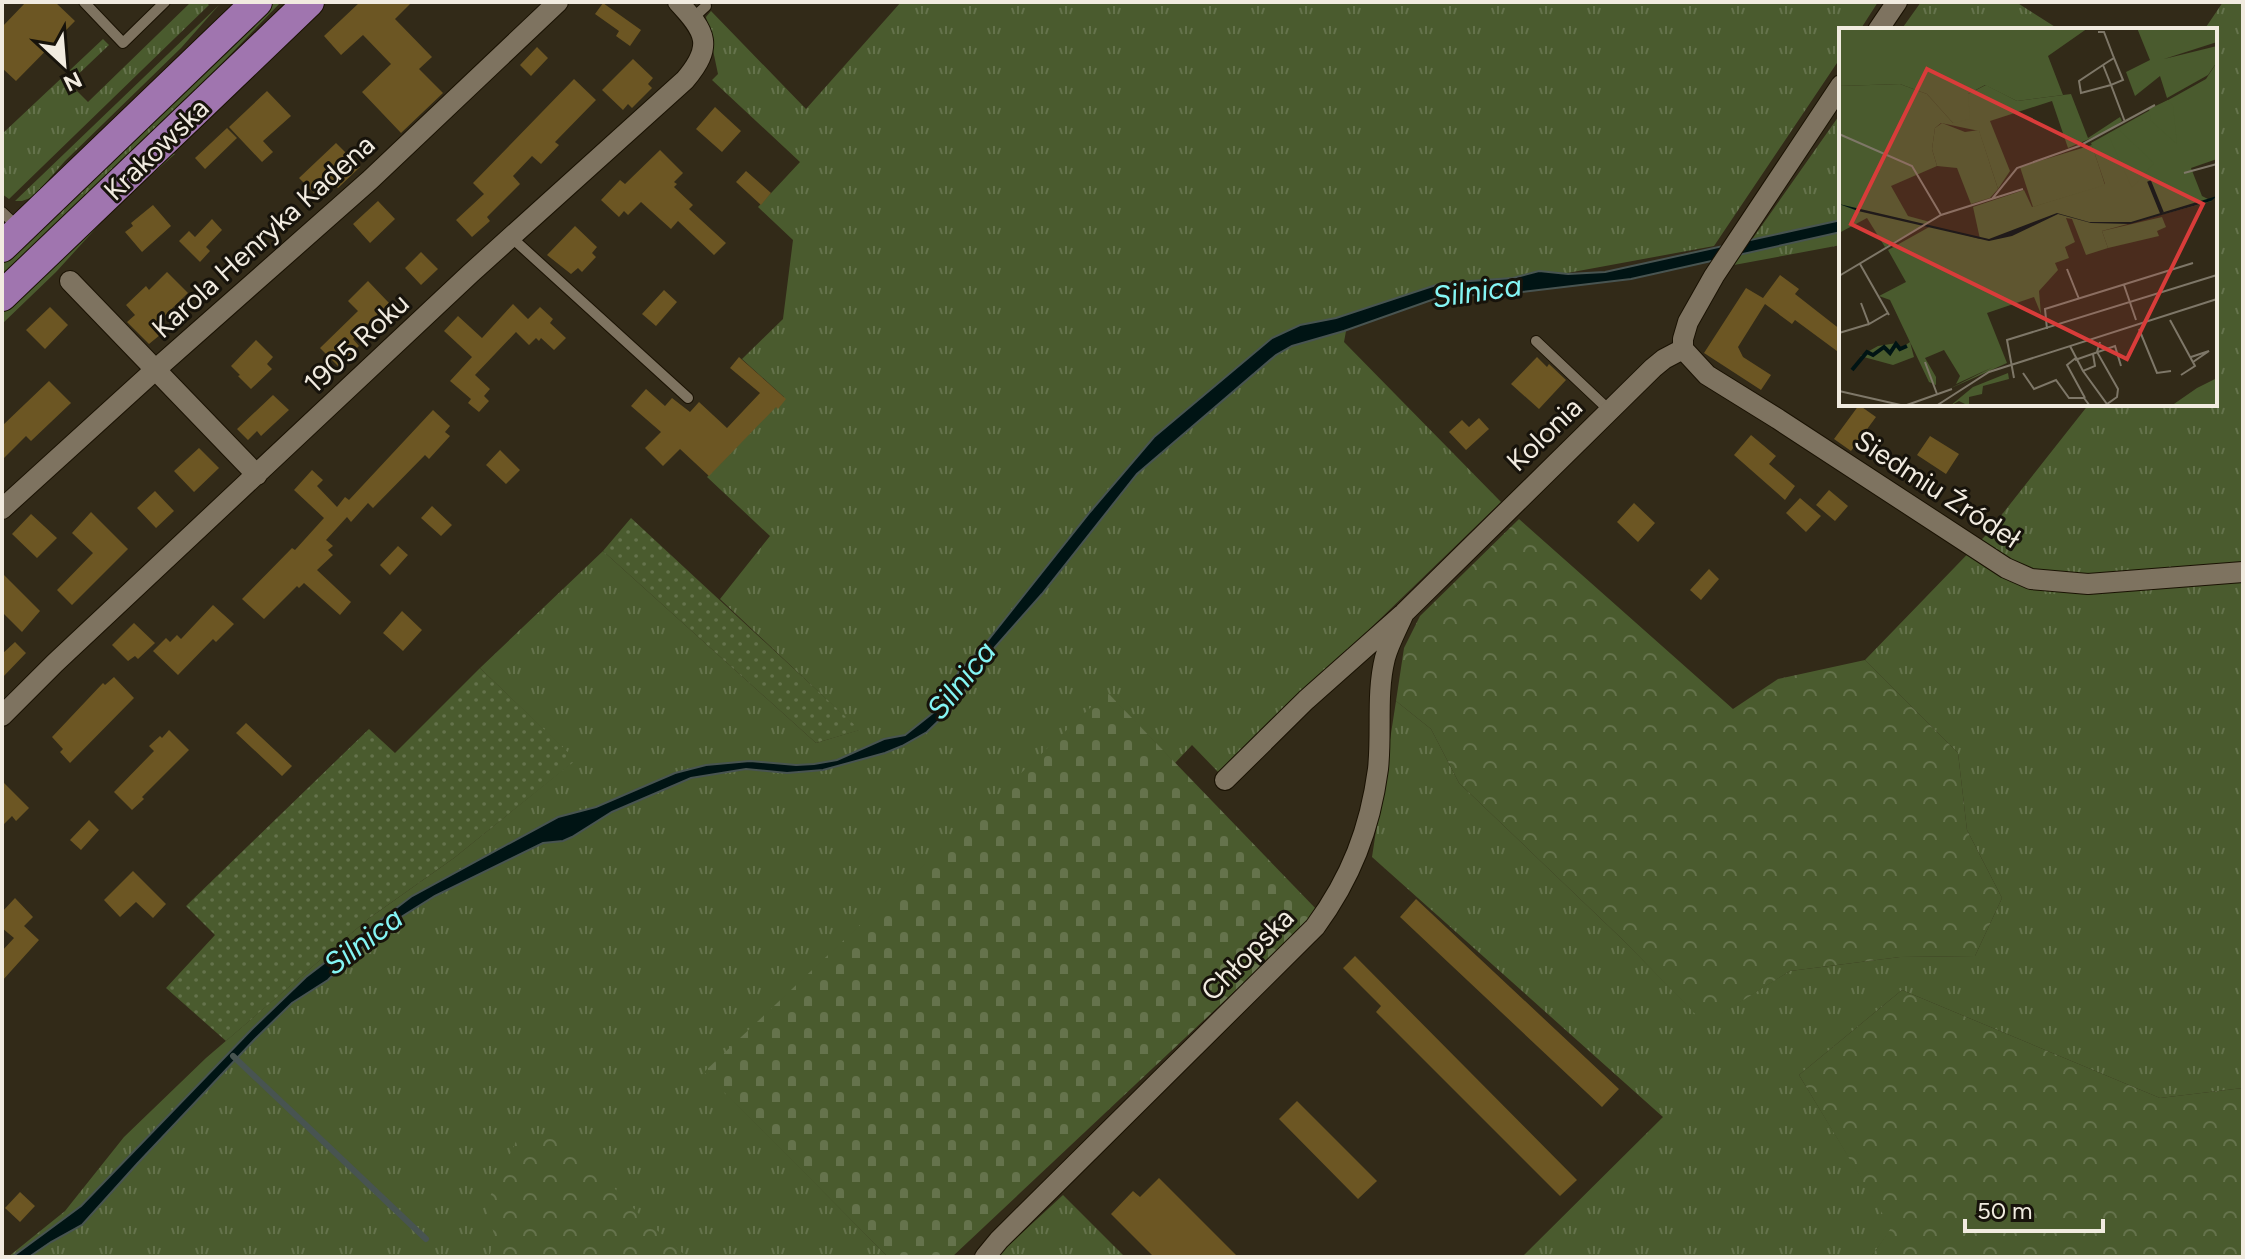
<svg xmlns="http://www.w3.org/2000/svg" width="2245" height="1259" font-family="Figtree,sans-serif">
<defs>
<pattern id="grass-tufts" width="24" height="20" patternUnits="userSpaceOnUse" patternTransform="scale(2)"><rect width="24" height="20" fill="#4a5b2e"/><path d="M3 7l-1-3M5 7V3M7 7l1-3M15 17l-1-3M17 17v-4M19 17l1-3" fill="none" stroke="#65734c"/></pattern>
<pattern id="forest-crowns" width="20" height="18" patternUnits="userSpaceOnUse" patternTransform="scale(2)"><rect width="20" height="18" fill="#4a5b2e"/><path d="M2 6a3 3 0 1 1 6 0M12 15a3 3 0 1 1 6 0" fill="none" stroke="#65734c"/></pattern>
<pattern id="cemetery-stones" width="16" height="16" patternUnits="userSpaceOnUse" patternTransform="scale(2)"><rect width="16" height="16" fill="#4a5b2e"/><path d="M2 7V4a2 2 0 0 1 4 0v3zM10 15v-3a2 2 0 0 1 4 0v3z" fill="#65734c"/></pattern>
<pattern id="garden-dots" width="8" height="8" patternUnits="userSpaceOnUse" patternTransform="scale(2)"><rect width="8" height="8" fill="#4a5b2e"/><path d="M2 2h.1M6 6h.1" fill="none" stroke="#65734c" stroke-width="1.8" stroke-linecap="round"/></pattern>
</defs>
<rect width="100%" height="100%" fill="#322a18"/>
<path fill="url(#grass-tufts)" d="M191 2H206L209 5 9 199 2 194V134L103 39 109 45 69 83 88 102Z
M274 2H281L200 86 2 280V262Z
M901 2H1878L1860 30H1841V57L1714 246 1518 282 1442 284 1348 320 1344 342 1501 502 1220 774 1192 745 1175 763 1107 693 705 1072 888 1257H8L65 1211 124 1137 206 1058 368 919 454 858 575 760 480 668 603 551 816 743 859 730 720 599 770 536 707 477 784 397 742 359 783 319 793 240 758 207 800 162 712 80 718 74 706 17 711 11 806 109Z
M1921 2H2016L2060 30H1901Z
M2223 2H2243V1088L2160 1098 1902 990 1799 1075 1892 1228 1871 1257H1522L1663 1117 1372 857 1396 701 1431 729 1459 783 1622 939 1705 1023 1790 971 1900 957 1975 956 2002 898 1967 830 1958 753 1865 660 1985 536 2089 404H2215V30H2204Z
M219 5 181 48 65 161 33 197 22 201H15Z
M1841 113V245L1734 265Z
M168 152 175 154 102 218 97 227 56 272 2 324V311Z
M1063 1195 1125 1257H996Z"/>
<path fill="url(#forest-crowns)" d="M1519 519 1733 709 1778 679 1865 660 1958 753 1967 830 2002 898 1975 956 1900 957 1790 971 1705 1024 1622 939 1459 783 1431 729 1396 701 1404 648 1420 616Z
M1902 990 2160 1098 2243 1088V1257H1871L1891 1228 1799 1075Z
M519 1135 567 1139 639 1214 687 1257H489L495 1238 486 1205Z"/>
<path fill="url(#cemetery-stones)" d="M1107 692 1319 912 952 1257H888L704 1072Z"/>
<path fill="url(#garden-dots)" d="M631 518 860 730 816 743 603 551Z
M480 668 576 760 454 858 368 919 226 1041 166 988 215 935 186 906 369 729 395 753Z"/>
<path fill="#001414" stroke="#485451" stroke-width="2" d="M1841 220V232L1631 279 1514 293 1440 297 1344 331 1292 346 1276 355 1137 474 1042 594 995 647 952 708 927 732 902 746 885 753 823 770 787 773 746 769 691 778 612 812 572 837 563 841 543 843 435 896 398 919 354 954 328 980 292 1003 255 1039 137 1164 82 1225 51 1242 29 1257H12L81 1206 251 1030 306 977 412 896 558 817 596 807 675 773 706 765 750 761 796 765 814 764 837 760 884 739 905 735 934 712 945 699 959 671 981 649 1090 512 1154 437 1272 338 1300 325 1336 318 1442 283 1513 278 1539 271 1568 274 1605 272Z"/>
<g fill="none" stroke-linecap="round" stroke-linejoin="round">
<path stroke="#485451" stroke-width="6" d="M233 1056 426 1239"/>
</g>
<path fill="#6c5623" d="M26 2H55L75 21 16 81 2 68V27Z
M360 2H412L395 19 432 57 419 69 443 93 401 133 362 92 391 64 363 35 341 55 324 36Z
M603 3 641 30 630 46 616 36 619 31 595 14Z
M537 47 548 58 531 76 520 65Z
M633 59 653 78 648 84 652 88 632 108 628 104 623 110 602 90Z
M574 79 596 100 555 142 559 145 541 164 532 156 513 176 520 184 487 217 490 221 472 237 456 220 484 194 473 183Z
M267 91 291 116 263 141 273 152 262 162 229 127Z
M715 107 741 131 722 152 696 129Z
M227 128 237 138 205 169 195 158Z
M336 143 360 167 338 188 328 178 314 193 299 178Z
M660 150 683 173 674 182 677 184 674 187 693 205 689 209 726 243 714 255 678 221 671 229 641 202 628 215 624 211 619 217 601 200 620 180 625 184Z
M746 171 771 193 761 205 736 182Z
M378 201 395 219 370 243 353 224Z
M153 205 171 226 142 252 125 232 133 226 131 223Z
M212 219 222 230 206 247 210 251 200 262 179 241 189 231 195 237Z
M575 226 597 247 592 253 596 257 582 272 578 268 571 274 547 255Z
M421 252 438 269 421 285 405 268Z
M167 272 188 293 152 328 160 335 149 344 127 322 135 315 126 305 146 286 149 290Z
M1780 275 1799 289 1795 294 1841 330V354L1795 320 1792 324 1765 304 1738 347 1743 357 1771 375 1761 390 1704 353 1746 288 1763 298Z
M368 281 389 303 353 339 359 346 338 366 320 348 358 311 348 301Z
M664 290 677 302 656 326 642 314Z
M513 304 528 319 540 307 553 319 550 323 566 338 554 350 541 338 539 341 536 338 529 345 516 332 475 375 490 389 484 396 489 401 479 412 468 403 471 399 450 381 472 357 444 331 458 316 482 338Z
M50 307 68 325 45 349 26 330Z
M256 340 273 357 267 364 272 369 251 389 238 376 240 375 231 366Z
M739 357 786 399 778 409 776 407 709 476 680 449 663 466 645 448 661 432 631 406 646 389 665 406 672 398 690 412 699 402 727 428 760 393 730 368Z
M1537 357 1547 367 1549 364 1566 380 1539 409 1511 384Z
M49 381 71 403 31 441 26 436 2 460V426Z
M273 395 289 410 261 436 257 431 248 440 237 429Z
M1859 405 1876 417 1851 451 1834 439Z
M433 410 450 426 445 432 450 436 429 459 425 455 373 508 368 503 351 522 347 517 326 540 333 546 328 550 333 555 317 570 351 602 340 615 304 583 299 588 297 586 264 619 242 599 292 548 295 550 324 518 294 490 312 470 323 480 317 486 337 507 345 497 349 500Z
M1479 418 1489 429 1466 450 1449 432 1462 420 1469 427Z
M1751 435 1776 456 1769 464 1795 486 1785 500 1734 455Z
M1930 436 1959 454 1946 474 1917 455Z
M199 448 219 468 194 492 174 471Z
M500 450 520 470 506 484 486 465Z
M1829 490 1848 506 1835 521 1816 505Z
M155 491 174 511 156 528 137 508Z
M1800 498 1821 516 1806 532 1786 513Z
M1634 503 1655 523 1638 542 1617 522Z
M432 506 452 525 441 536 421 518Z
M91 512 128 549 72 605 57 590 93 553 72 533Z
M31 514 57 538 37 558 12 534Z
M398 546 408 555 390 575 380 565Z
M1709 569 1719 579 1701 600 1690 590Z
M2 573 40 611 22 632 2 612Z
M213 605 234 624 216 642 213 639 178 675 153 651 166 638 170 642 177 635 181 639Z
M402 611 422 630 403 651 383 633Z
M134 623 155 643 138 659 135 656 128 661 112 645Z
M15 642 26 653 2 678V654Z
M114 677 134 698 70 763 60 752 63 749 52 737 103 683 105 685Z
M246 723 292 766 282 776 236 733Z
M169 730 189 750 142 797 144 799 132 810 114 792 154 751 149 746 160 736 162 738Z
M2 781 29 808 16 821 12 816 2 826Z
M89 820 99 830 81 850 70 840Z
M133 871 166 904 153 918 136 902 120 917 104 900Z
M15 898 33 917 24 926 39 940 2 981V951L14 938 2 928V912Z
M1416 899 1619 1089 1602 1107 1400 917Z
M1355 956 1577 1180 1560 1196 1376 1012 1381 1006 1343 968Z
M1297 1101 1377 1181 1358 1199 1279 1119Z
M1159 1178 1238 1257H1154L1111 1214 1133 1191 1140 1197Z
M20 1192 35 1206 20 1222 5 1208Z"/>
<g fill="none" stroke-linecap="round" stroke-linejoin="round">
<g stroke="#1a1203" stroke-width="12">
<path id="lane" d="M84 2 123 43 165 2
M693 18 706 6
M2 212 19 228
M511 237 688 398
M1536 341 1609 410"/>
</g>
<g stroke="#1a1203" stroke-width="22">
<path id="street" d="M1878 30 1897 2
M70 281 257 475
M1683 349 1707 375 1778 419 2006 568 2031 579 2088 584 2243 572
M1683 349V339L1688 322 1714 276 1841 85
M2 509 155 370 370 180 558 2
M2 716 55 663 471 273 685 80C714 46 706 32 678 2
M1225 780 1306 700 1404 613 1653 368 1664 359 1683 349
M985 1257 999 1240 1315 927C1351 878 1370 829 1378 769 1382 732 1376 694 1385 658 1389 643 1398 627 1404 613"/>
</g>
<g stroke="#1a1203" stroke-width="32">
<path id="primary" d="M2 247 257 2
M2 296 309 2"/>
</g>
<use href="#lane" stroke="#7e7360" stroke-width="10"/>
<use href="#street" stroke="#7e7360" stroke-width="20"/>
<use href="#primary" stroke="#a075af" stroke-width="30"/>
</g>
<g text-anchor="middle" dominant-baseline="central" stroke-width="6" stroke-linejoin="round" paint-order="stroke">
<g font-size="28" fill="#f1ebe0" stroke="#17130b">
<text transform="translate(156 149) rotate(-44)">Krakowska</text>
<text transform="translate(263 236) rotate(-42)">Karola Henryka Kadena</text>
<text transform="translate(356 343) rotate(-43)">1905 Roku</text>
<text transform="translate(1544 434) rotate(-44)">Kolonia</text>
<text transform="translate(1938 489) rotate(33)">Siedmiu Źródeł</text>
<text transform="translate(1247 954) rotate(-45)">Chłopska</text>
</g>
<g font-size="30" font-style="italic" fill="#84f5f4" stroke="#17130b">
<text transform="translate(1477 291) rotate(-8)">Silnica</text>
<text transform="translate(961 680) rotate(-51)">Silnica</text>
<text transform="translate(363 941) rotate(-37)">Silnica</text>
</g>
</g>
<g transform="translate(1839 28)">
<rect width="378" height="378" fill="#322a18"/>
<path d="M378 34V131L352 140 363 168 373 173 263 203 269 220 247 227 233 191 227 190 236 214 226 219 230 230 216 235 219 242 200 263 202 286 195 269 148 285 168 335 110 361 154 339 117 356 121 348 105 322 86 330 97 349V357L90 354 51 272 40 268 67 254 49 222 92 198 141 211 134 179 185 162 193 179 266 156 252 115 367 51ZM61 56 88 66 114 95 129 66 147 57 178 73 232 66 249 110 281 89 283 93 269 103 229 120 213 73 151 93 171 143 159 161 140 103 102 95 96 100 93 121 98 138 52 158 69 188 91 194 46 219 28 190 0 205V58ZM71 314 75 329 54 337 21 328 39 318 58 315 62 320ZM169 345 170 351 144 358 143 366 130 369V378L120 373 111 378 134 359Z" fill="#4a5b2e"/>
<path d="M0 0H249L209 28 224 67 178 73 146 57 129 66 131 91 114 95 88 66 61 56 0 58ZM298 0H377L378 14 325 31 378 18V34L369 47 328 70 321 48 296 68 287 44 311 32ZM329 72 334 78 338 116 312 93 310 81ZM103 95 126 104 140 102 159 161 151 170 132 176 118 140 98 138 93 121 96 100ZM279 101 315 135 293 160 269 106ZM378 350V378H332L358 360Z" fill="#4a5b2e"/>
<path d="M253 117 266 157 194 179 181 139Z" fill="#4a5b2e"/>
<path d="M323 189 327 199 318 203 320 208 269 220 263 203Z" fill="#4a5b2e"/>
<path d="M378 168 372 173 291 196 252 195 219 186 173 208 150 213 19 183 0 176 150 211 218 185 250 194H292Z" fill="#001414"/>
<path fill="none" stroke="#001414" stroke-width="4" d="M310 153 323 185M13 342 28 324 34 327 45 319 51 325 57 316 61 321 68 318"/>
<path fill="none" stroke="#7e7768" stroke-width="2" d="M259 4H265L275 30M264 37 272 57 284 52 275 30 267 35 240 53 242 65 272 57 286 94M0 106 73 138 102 187M345 145 378 136M153 171 178 140 240 118 316 77M21 236 50 287M228 241 240 271M0 248 102 187 184 161M285 257 297 292M22 275 30 296 49 285M331 292 356 338 342 347M208 301 206 281 354 235M300 301 318 345 332 343M0 305 30 296M231 318 244 343 256 338 254 326M238 329 228 337 246 370M352 329 370 323 354 334M236 332 276 318 282 338M86 334 98 366M244 343 268 376 278 369 279 361 258 324 261 314M184 345 195 361 217 352 230 370H245L251 378M175 350 168 312 378 247M0 363 66 378M65 378 113 361M97 378 150 344 378 271"/>
<path fill="#d93c3a" fill-opacity="0.15" stroke="#d93c3a" stroke-width="4" d="M88 41 364 176 288 331 12 196Z"/>
<rect width="378" height="378" fill="none" stroke="#f1ebe0" stroke-width="4"/>
</g>
<rect width="2245" height="1259" fill="none" stroke="#f1ebe0" stroke-width="8"/>
<g transform="translate(64 64) rotate(154)" stroke="#17130b" stroke-width="6" paint-order="stroke">
<path d="M0-6L14 30L0 20L-14 30Z" fill="#f1ebe0"/>
<text y="-12" font-size="22" font-weight="bold" text-anchor="middle" fill="#f1ebe0">N</text>
</g>
<path d="M1965 1219v12h138v-12" fill="none" stroke="#f1ebe0" stroke-width="4"/>
<text x="1977" y="1219" font-size="24" fill="#f1ebe0" stroke="#17130b" stroke-width="6" paint-order="stroke">50 m</text>
</svg>
